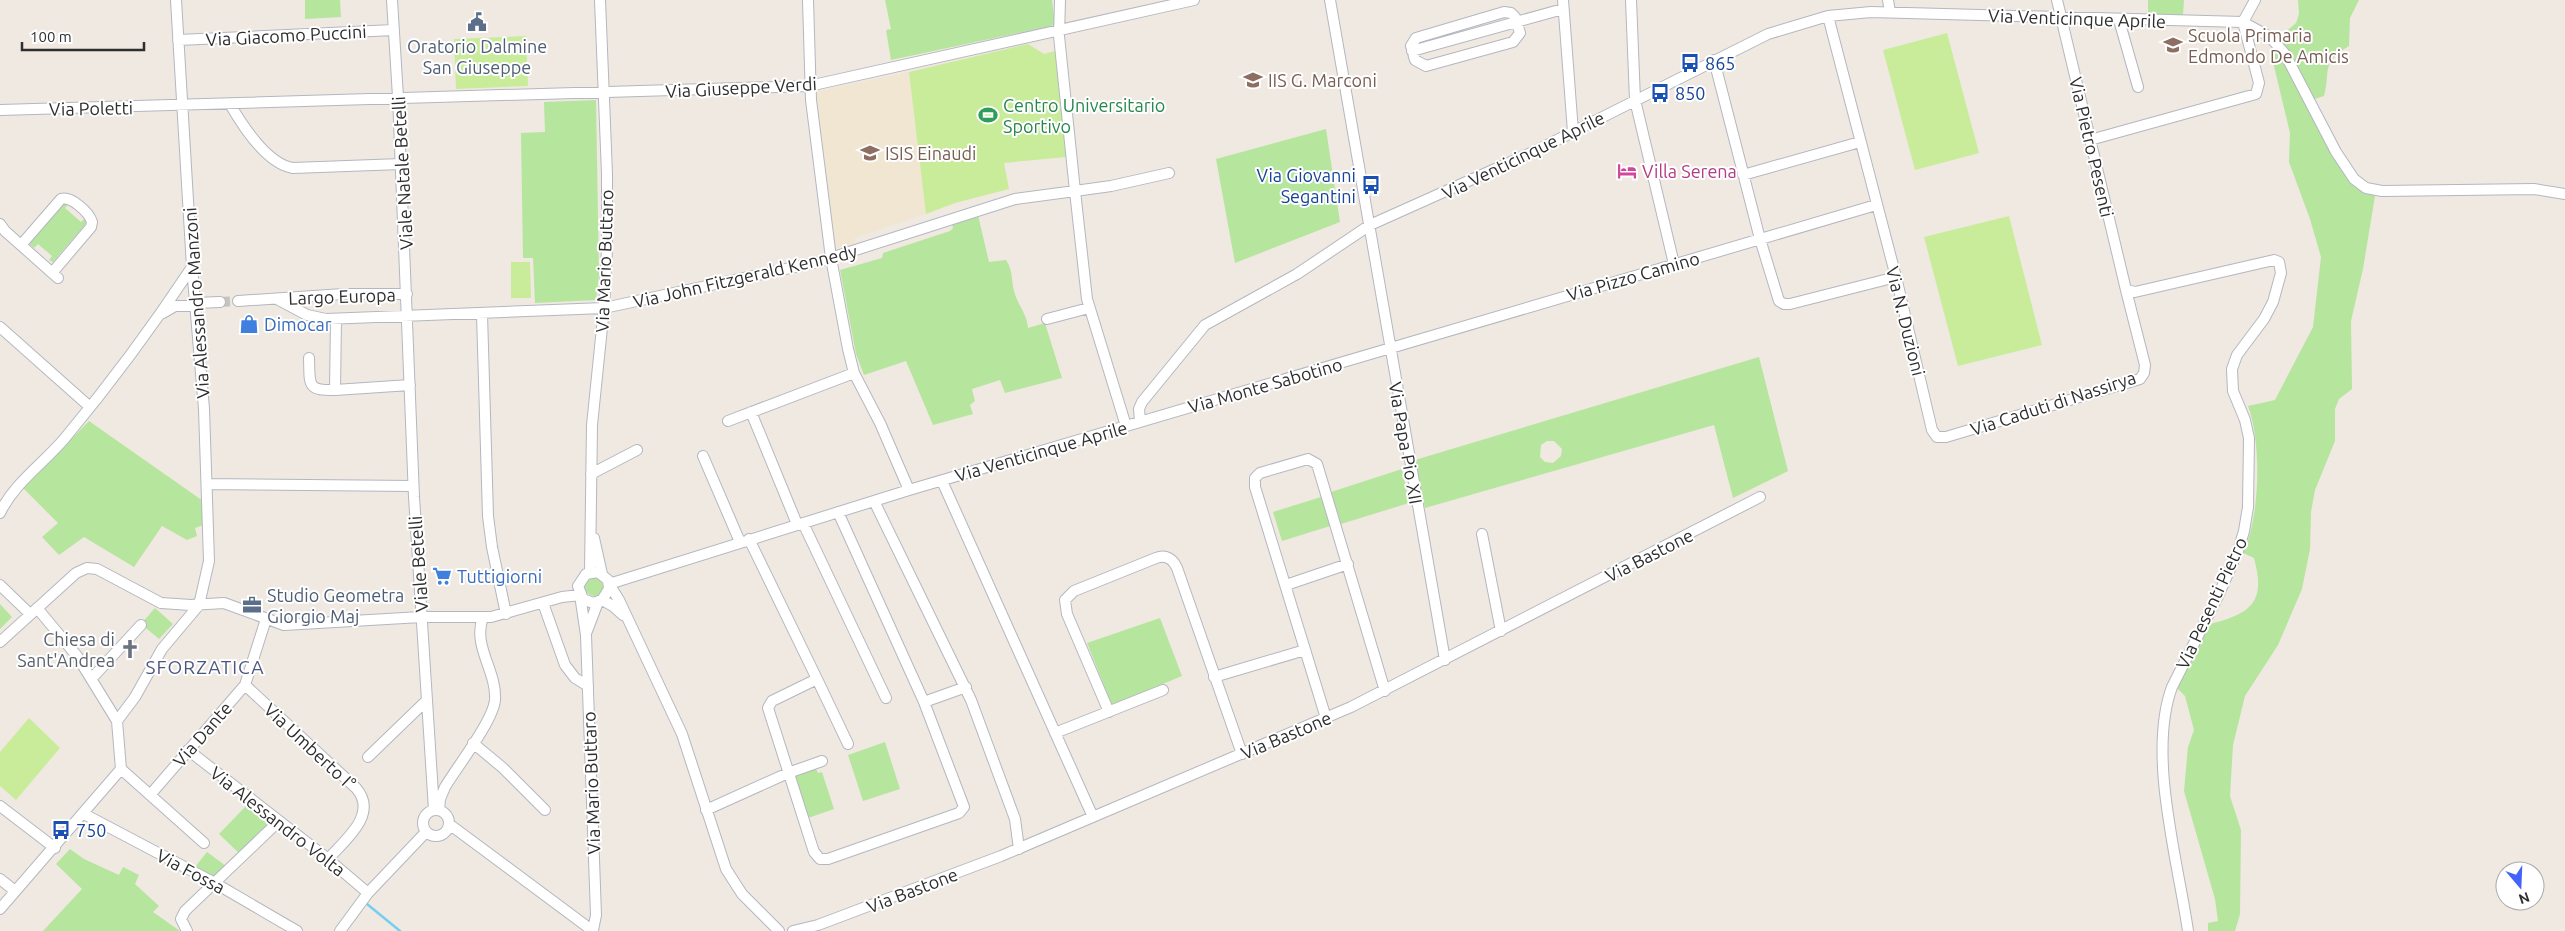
<svg xmlns="http://www.w3.org/2000/svg" width="2565" height="931" font-family="Ubuntu,sans-serif">
<rect width="100%" height="100%" fill="#efe9e1"/>
<path fill="#f0e6d1" d="M909 72 926 214 854 238 856 244 832 248 814 92Z"/>
<path fill="#b6e59e" fill-rule="evenodd" d="M305 0H340L341 17 305 19Z
M885 0H1052L1055 25 891 60 886 30 891 29Z
M2148 0H2184L2183 15 2148 14Z
M2298 0H2359L2350 18 2349 46C2320 63 2331 71 2324 96L2308 101 2362 190 2375 196 2363 269 2351 321 2352 389 2339 399 2335 409V441L2315 490 2311 512 2310 549 2302 589 2278 645 2245 696 2233 745 2230 796 2241 830 2240 914 2235 931H2208V923L2218 921 2215 899 2184 791 2188 747 2194 730 2185 696 2176 687 2210 624C2252 613 2266 602 2254 558L2243 553C2260 518 2262 443 2248 406L2275 400 2313 327 2321 257 2310 219 2289 162 2290 133 2273 62 2274 48 2283 34 2296 23 2299 14Z
M596 100 599 275 596 300 535 303 533 258H523L521 133 545 132 544 102Z
M1326 129 1340 222 1235 263 1216 159Z
M65 202 69 203 65 208 81 222 86 217 89 220 53 262 49 260 52 256 38 244 34 248 29 244Z
M978 215 989 262 1006 260C1013 270 1011 279 1014 291 1017 304 1027 313 1028 328L1045 323 1062 378 1005 393 1000 380 972 389 975 401 970 405 973 414 933 425 906 361 864 375 856 354 840 270 882 258 883 253 950 231 953 228 952 224Z
M1759 357 1788 471 1733 498 1714 425 1425 508 1415 460ZM1547 441H1554L1562 449 1561 456 1553 463 1545 462 1540 457 1541 445Z
M89 421 203 501V525L195 528 197 536 187 540 162 526 134 567 84 537 59 555 42 537 58 523 23 488Z
M1402 469 1409 503 1341 524 1331 492Z
M1321 497 1330 526 1282 541 1273 512Z
M585 587a9 9 0 1 1 18 0a9 9 0 1 1-18 0Z
M0 604 12 617 0 629Z
M155 608 173 624 159 639 141 624Z
M1160 618 1182 676 1112 705 1087 643Z
M885 742 900 789 863 801 848 755Z
M816 769 818 773 822 772 834 809 808 818 794 776Z
M246 806 268 824 264 831 240 854 219 834Z
M70 849 84 859 119 875 123 867 139 875 135 884 159 906 153 912 180 931H43L82 889 56 864Z
M207 852 226 866 213 878 195 867Z"/>
<path fill="#c9ec9a" d="M1947 33 1979 153 1915 170 1883 50Z
M526 36 528 86 456 89 454 39Z
M1028 44 1044 54 1055 51 1066 157 1004 163 1009 189 955 203 926 214 909 72Z
M2009 216 2042 345 1958 366 1924 237Z
M511 262H530L531 298H511Z
M29 718 60 748 16 800 0 786V752Z"/>
<g fill="none" stroke-linecap="round" stroke-linejoin="round">
<path stroke="#75cff0" stroke-width="2.5" d="M367 904 400 931"/>
<path stroke="#c8c4bd" stroke-width="10" stroke-dasharray="10 5" stroke-linecap="butt" d="M220 302 238 301"/>
<g stroke="#b4b7c1" stroke-width="12">
<path id="minor" d="M392 0 398 97 414 497 434 810
M808 0 811 100 831 258 848 349 854 373 880 423 909 490
M1330 0 1445 660
M1563 0 1573 132
M1631 0 1635 100 1674 264
M1888 0 1890 12
M2057 0 2126 290 2135 292 2274 260 2279 262 2281 273 2273 302 2264 319 2237 355 2232 369 2233 391 2245 420 2249 438 2248 507 2244 531 2238 551 2218 596 2172 687C2147 754 2178 861 2188 931
M1504 12 1511 13 1515 17 1520 33 1513 42 1426 66 1415 60 1411 46 1416 38Z
M1828 16 1896 277 1932 430 1937 437H1946L2140 379 2144 373 2145 365 2126 290
M2119 20 2138 87
M2243 22 2255 0
M178 40 394 30
M1412 51 1563 9
M1714 60 1760 239 1779 301 1784 304H1790L1896 277
M230 104C242 125 267 164 293 168L401 164
M0 110 809 86 1194 0
M2090 140 2256 94 2259 83 2243 22
M1743 175 1860 142
M0 224 5 231 58 278
M21 245 61 199C71 196 89 212 92 222L91 227 52 273
M277 299 307 315 326 319 604 308 818 262 1015 199 1075 191 1059 36 1060 0
M238 301 343 294H407
M195 303 220 302
M163 313 175 306H195
M482 314 488 516 492 547 506 614
M336 319 335 390 410 385
M1047 319 1089 308
M0 327 90 407
M309 358C310 384 306 391 335 390
M751 412 797 524
M728 421 854 373
M1140 422 1139 409 1142 402 1205 325 1297 274 1370 225 1533 152 1768 34 1828 16 1871 12 2243 22 2270 37 2285 54 2336 152 2354 179 2366 188 2382 191 2534 189 2565 194
M1126 426 1087 299 1075 191 1111 186 1169 173
M703 456 740 542
M591 474 637 450
M942 481 1093 817
M207 484 413 486
M874 501 971 700 1015 819 1019 849
M0 513C14 483 44 463 65 438 110 384 153 326 192 267
M803 523 886 698
M1482 534 1501 631
M594 538 602 574
M749 539 817 679 772 701 768 708 814 852 820 859H828L959 813 964 807 924 702 838 512
M590 572 592 425 604 308 607 249V174L600 0
M0 585 30 614
M1286 585 1348 564
M602 600 609 589 608 580 598 572 586 574 578 586 583 599 593 603 602 600 613 606 623 615
M543 603 565 665 575 678 588 686
M37 608 77 656 117 721
M587 631 598 602
M0 642 76 573 87 568 97 569 161 603 191 605 224 603 284 625 421 617H491L562 597 580 595 586 635 596 915 593 930
M93 677 141 625
M1214 677 1305 650
M817 679 848 744
M245 685 356 788C379 814 345 840 328 859
M924 702 966 687
M1109 712 1067 614 1065 600 1074 591 1156 558C1166 554 1173 559 1177 568L1242 754
M1326 718 1255 487V478L1260 473 1308 459 1317 464 1385 691
M1055 733 1163 690
M473 743 503 768 545 810
M188 750 328 859 368 893
M368 757 427 700
M121 769 117 721 135 697 162 649 199 605 209 561 204 409 192 267 176 0
M121 769 204 843
M150 795 245 685 266 619
M0 806 55 848
M423 823a13 13 0 1 1 26 0a13 13 0 1 1-26 0Z
M439 810 440 799 445 787C457 767 493 721 495 700 497 671 472 646 483 617
M706 810 788 773 822 761
M84 814 213 882 297 931
M449 824 593 931
M0 879 15 891
M0 909 121 769
M187 931 181 919 185 911 278 822
M340 931 368 893 426 832
M779 931 742 894 726 869 682 734 619 600 609 584 909 490 1876 205
M793 931 818 925 1001 856 1351 707 1760 497"/>
</g>
<use href="#minor" stroke="#fff" stroke-width="10"/>
</g>
<defs>
<g id="civic-bare" transform="scale(1.5)"><path d="M-.6-6.5H3V-4.5H.6V-3L4-1V1h2V6H-6V1h2V-1L-.6-3ZM-1.2 2.5V6h2.4V2.5Z" fill="#5c6f8a" stroke="#fff" stroke-width="2.5" paint-order="stroke"/></g>
<g id="school-bare" transform="scale(1.5)"><path d="M0-5L7-2L0 1L-7-2ZM-4 1L0 2.5L4 1V4Q0 6-4 4Z" fill="#8d6e63" stroke="#fff" stroke-width="2.5" paint-order="stroke"/></g>
<g id="bus-bare" transform="scale(1.5)"><path d="M-5-6H5V4H4V6H2V4H-2V6H-4V4H-5ZM-3.5-4V0h7V-4ZM-3.5 1.2v1.5H-2V1.2ZM2 1.2v1.5H3.5V1.2Z" fill="#1a4fb4" stroke="#fff" stroke-width="2.5" paint-order="stroke"/></g>
<g id="stadium-bare" transform="scale(1.5)"><path d="M0-5a6.5 5 0 1 0 0 10a6.5 5 0 1 0 0-10ZM-3.5-1.8h7v3.6h-7Z" fill="#2e9e5b" stroke="#fff" stroke-width="2.5" paint-order="stroke"/></g>
<g id="hotel-bare" transform="scale(1.5)"><path d="M-6-4.5h1.5V1H6V5H4.5V3h-9V5H-6ZM-4 0a1.8 1.8 0 1 1 3.6 0ZM.5 0V-2.5h3Q6-2.5 6 0Z" fill="#d1479c" stroke="#fff" stroke-width="2.5" paint-order="stroke"/></g>
<g id="shop-bare" transform="scale(1.5)"><path d="M-5-2.5h2.3a2.7 3.5 0 0 1 5.4 0H5L5.5 6h-11ZM-1.5-2.5h3a1.5 2.3 0 0 0-3 0Z" fill="#3f7fe0" stroke="#fff" stroke-width="2.5" paint-order="stroke"/></g>
<g id="supermarket-bare" transform="scale(1.5)"><path d="M-6-5.5h2.5l.6 2H6L4.5 2H-2.5L-4.4-4H-6ZM-1.5 3.2a1.3 1.3 0 1 0 .1 0ZM3 3.2a1.3 1.3 0 1 0 .1 0Z" fill="#3f7fe0" stroke="#fff" stroke-width="2.5" paint-order="stroke"/></g>
<g id="office-bare" transform="scale(1.5)"><path d="M-6-3h4V-5.5h4V-3h4V5H-6ZM-1-4.5V-3h2v-1.5ZM-6 0V1H6V0Z" fill="#5c6f8a" stroke="#fff" stroke-width="2.5" paint-order="stroke"/></g>
<g id="church-bare" transform="scale(1.5)"><path d="M-1.2-6h2.4v3.5h3.3v2.4h-3.3V6h-2.4V-.1h-3.3v-2.4h3.3Z" fill="#6b7280" stroke="#fff" stroke-width="2.5" paint-order="stroke"/></g>
</defs>
<g fill-rule="evenodd">
<use href="#civic-bare" x="477" y="22"/>
<use href="#school-bare" x="2173" y="45"/>
<use href="#bus-bare" x="1690" y="63"/>
<use href="#school-bare" x="1253" y="80"/>
<use href="#bus-bare" x="1660" y="93"/>
<use href="#stadium-bare" x="988" y="115"/>
<use href="#school-bare" x="870" y="153"/>
<use href="#hotel-bare" x="1627" y="171"/>
<use href="#bus-bare" x="1371" y="185"/>
<use href="#shop-bare" x="249" y="324"/>
<use href="#supermarket-bare" x="442" y="576"/>
<use href="#office-bare" x="252" y="605"/>
<use href="#church-bare" x="130" y="649"/>
<use href="#bus-bare" x="61" y="830"/>
</g>
<g text-anchor="middle" dominant-baseline="central" stroke-width="4" stroke-linejoin="round" paint-order="stroke">
<g font-size="18" fill="#2e2e2e" stroke="#fff">
<text transform="translate(2077 18) rotate(2)">Via Venticinque Aprile</text>
<text transform="translate(286 35) rotate(-3)">Via Giacomo Puccini</text>
<text transform="translate(741 87) rotate(-3)">Via Giuseppe Verdi</text>
<text transform="translate(91 108) rotate(-1)">Via Poletti</text>
<text transform="translate(2092 147) rotate(77)">Via Pietro Pesenti</text>
<text transform="translate(1523 155) rotate(-26)">Via Venticinque Aprile</text>
<text transform="translate(402 173) rotate(-93)">Viale Natale Betelli</text>
<text transform="translate(604 261) rotate(-88)">Via Mario Buttaro</text>
<text transform="translate(745 276) rotate(-13)">Via John Fitzgerald Kennedy</text>
<text transform="translate(1633 276) rotate(-16)">Via Pizzo Camino</text>
<text transform="translate(342 296) rotate(-2)">Largo Europa</text>
<text transform="translate(196 303) rotate(-94)">Via Alessandro Manzoni</text>
<text transform="translate(1906 321) rotate(76)">Via N. Duzioni</text>
<text transform="translate(1265 385) rotate(-16)">Via Monte Sabotino</text>
<text transform="translate(2053 403) rotate(-18)">Via Caduti di Nassirya</text>
<text transform="translate(1406 443) rotate(80)">Via Papa Pio XII</text>
<text transform="translate(1041 451) rotate(-16)">Via Venticinque Aprile</text>
<text transform="translate(1649 555) rotate(-27)">Via Bastone</text>
<text transform="translate(418 564) rotate(-94)">Viale Betelli</text>
<text transform="translate(2211 603) rotate(-65)">Via Pesenti Pietro</text>
<text transform="translate(202 734) rotate(-49)">Via Dante</text>
<text transform="translate(1286 735) rotate(-23)">Via Bastone</text>
<text transform="translate(310 746) rotate(43)">Via Umberto I°</text>
<text transform="translate(591 783) rotate(-92)">Via Mario Buttaro</text>
<text transform="translate(278 821) rotate(38)">Via Alessandro Volta</text>
<text transform="translate(191 871) rotate(28)">Via Fossa</text>
<text transform="translate(912 890) rotate(-21)">Via Bastone</text>
</g>
<g font-size="18" fill="#785e54" stroke="#fff" text-anchor="start">
<text x="2188" y="35">Scuola Primaria<tspan x="2188" dy="21">Edmondo De Amicis</tspan></text>
<text x="1268" y="80">IIS G. Marconi</text>
<text x="885" y="153">ISIS Einaudi</text>
</g>
<g font-size="18" fill="#4e5e75" stroke="#fff">
<text x="477" y="46">Oratorio Dalmine<tspan x="477" dy="21">San Giuseppe</tspan></text>
<text x="267" y="595" text-anchor="start">Studio Geometra<tspan x="267" dy="21">Giorgio Maj</tspan></text>
</g>
<g font-size="18" fill="#164399" stroke="#fff" text-anchor="start">
<text x="1705" y="63">865</text>
<text x="1675" y="93">850</text>
<text x="1356" y="175" text-anchor="end">Via Giovanni<tspan x="1356" dy="21">Segantini</tspan></text>
<text x="76" y="830">750</text>
</g>
<g font-size="18" fill="#27864d" stroke="#fff" text-anchor="start">
<text x="1003" y="105">Centro Universitario<tspan x="1003" dy="21">Sportivo</tspan></text>
</g>
<g font-size="18" fill="#b23c85" stroke="#fff" text-anchor="start">
<text x="1642" y="171">Villa Serena</text>
</g>
<g font-size="18" fill="#366cbe" stroke="#fff" text-anchor="start">
<text x="264" y="324">Dimocar</text>
<text x="457" y="576">Tuttigiorni</text>
</g>
<g font-size="18" fill="#5b616d" stroke="#fff" text-anchor="end">
<text x="115" y="639">Chiesa di<tspan x="115" dy="21">Sant'Andrea</tspan></text>
</g>
<g font-size="19" letter-spacing="1" fill="#4d5680" stroke="#fff">
<text x="205" y="667">SFORZATICA</text>
</g>
</g>
<g transform="translate(2520 886) rotate(161)"><circle r="24" fill="#ffffff" stroke="#ababab"/>
<path d="M0-4L9 19L0 12L-9 19Z" fill="#4264fb"/>
<text y="-8" font-size="14" font-weight="bold" text-anchor="middle" fill="#2e2e2e">N</text>
</g>
<path d="M22 42v8h122v-8" fill="none" stroke="#2e2e2e" stroke-width="2.5"/>
<text x="30" y="42" font-size="15" fill="#2e2e2e" stroke="#ffffff" stroke-width="4" paint-order="stroke">100 m</text>
</svg>
